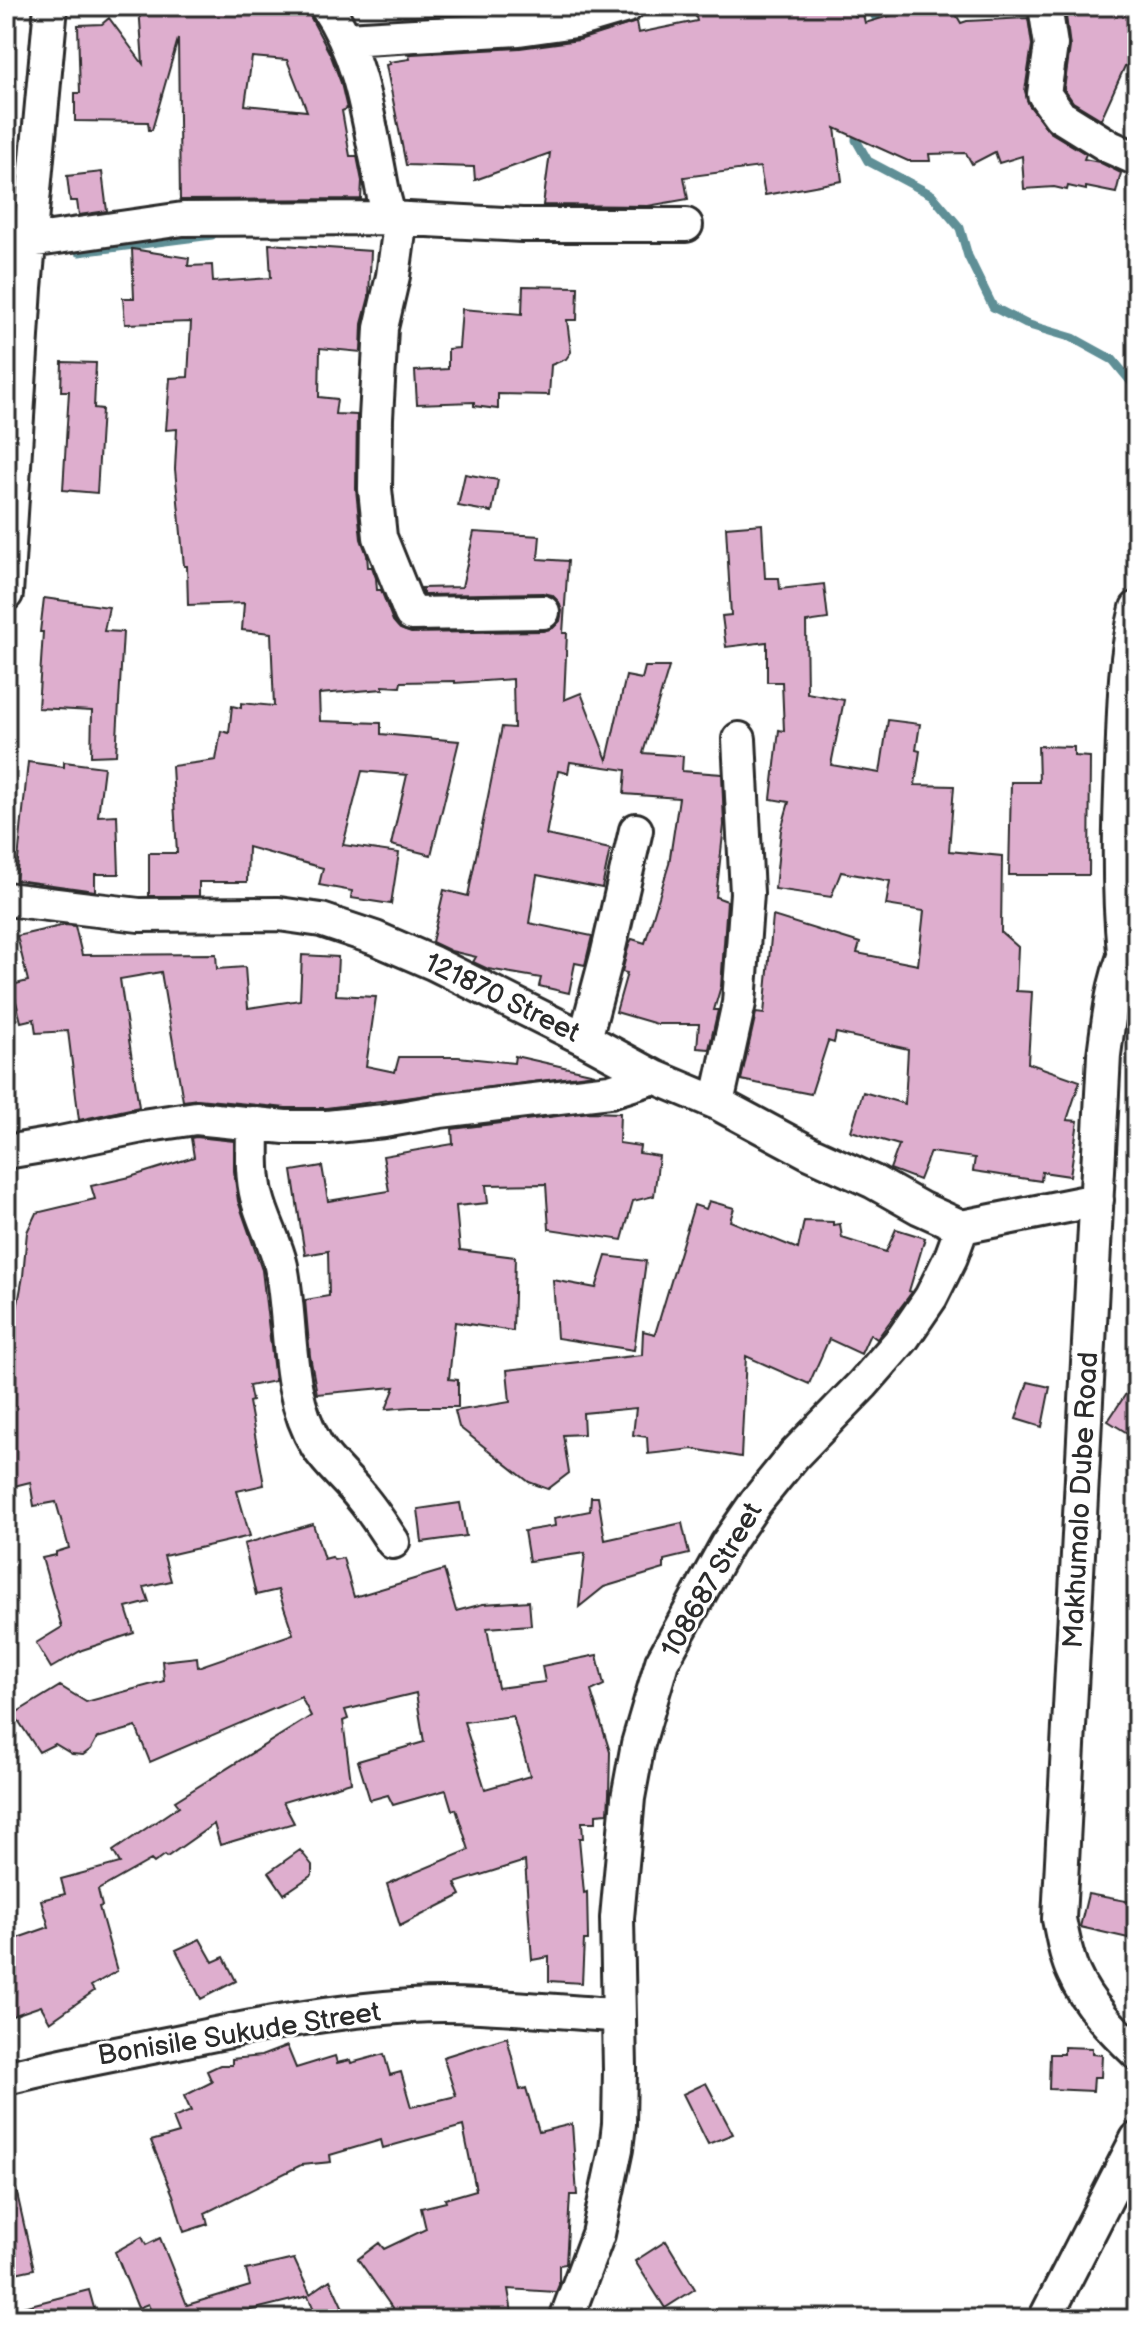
<svg xmlns="http://www.w3.org/2000/svg" width="1143" height="2325" font-family="'Balsamiq Sans',sans-serif">
<rect width="100%" height="100%" fill="#fff"/>
<filter id="ink" filterUnits="userSpaceOnUse"><feTurbulence type="fractalNoise" baseFrequency=".0125" numOctaves="2"/><feDisplacementMap in="SourceGraphic" scale="16" xChannelSelector="R" yChannelSelector="G"/><feConvolveMatrix kernelMatrix="1 2 1 2 8 2 1 2 1" color-interpolation-filters="sRGB"/></filter>
<g filter="url(#ink)">
<g fill="none" stroke-linecap="round" stroke-linejoin="round">
<path stroke="#5f8f96" stroke-width="9" d="M870 6 882 30
M857 128 856 140 868 161 932 195 960 228 968 256 993 307 1026 324 1073 338 1113 360 1137 389
M6 212 22 221
M79 252 212 235"/>
</g>
<path fill="#deaece" stroke="#2b2b2b" stroke-width="2" fill-rule="evenodd" d="M139 6H307L310 16 331 56 341 83 347 109 342 111 350 156H357L362 181 361 199 180 200 178 39 152 130H149L148 122 75 121V93H80L78 25 102 24 109 18 143 64ZM252 57 287 60 307 111 245 105Z
M710 6H853L855 16 863 14 865 23 924 6H951L961 23 967 21 1028 18 1032 45 1025 91 1029 105 1050 132 1086 154 1084 159 1099 162 1121 173 1116 193 1086 187V190L1068 186 1067 190 1054 187 1024 189 1022 156 999 163 995 152 972 164 966 153 929 154 930 161H908L835 128 842 181 765 195 760 167 684 177 688 199 648 206 543 205 550 153 475 180 474 167 406 165 386 65 390 64 389 62 410 59 409 55 412 54 520 48 579 40 636 22 638 33 697 21 694 10Z
M1111 6 1137 8V69L1125 66 1101 119 1073 102 1064 89 1070 47 1065 8 1110 10Z
M102 172 107 211 79 215 77 201H70L67 176Z
M269 244 371 251 369 297 362 324 361 352 320 348 319 397 337 399 335 414 357 415 356 489 361 539 367 555 368 567H372L376 578 377 590H381L393 621 400 629 411 633 543 631 553 628 560 621 562 611 559 602 552 595 543 593 424 595 421 588 462 587 474 532 540 536 538 559 568 561 563 633H567L564 700 581 693 607 760 626 676 642 679 645 667H669L643 753 683 756 682 771 722 774 724 825 716 897 727 901 721 986 714 1010H718L709 1049 697 1048 699 1024H657L616 1012 627 973 622 972 629 944 632 939 645 943 669 864 679 798 624 794 626 770 570 762 568 773 558 771 546 835 610 849 602 888 537 875 529 923 592 936 585 965 575 963 569 993 539 986 541 978 488 969 473 962 476 957 451 951 432 942 444 890 468 896 502 727 514 728 513 679 455 683V681L401 682 400 687 383 686V689L319 694 320 721 381 723V734L459 741 431 855 391 845 407 775 362 771 343 845 399 853 391 904 351 898 352 891 319 885 323 868 248 847 247 882H199V896H149V853H177L172 766 216 760 221 731 229 733 232 706 241 708V703L274 706 271 633 242 630 244 603 188 605 187 566H184L175 469 177 429 166 430 170 378 188 377 191 322 125 324 123 298H134L132 249 189 258 188 266 212 265 213 282 271 278Z
M523 286 578 287 577 320H567L571 352 566 359 551 365 549 395 498 394V409L474 406V402L417 404 415 371 448 369V349L459 348 462 309 522 314Z
M62 362 96 363 94 408 102 409 97 493 63 490 69 391H61Z
M465 474 498 480 492 512 458 506Z
M762 524 765 578H779L780 589 824 584 828 619 806 622 807 693 844 700 831 765 880 773 888 720 920 724 916 750 920 751 915 785 954 786 949 851 1002 856 1001 932 1018 947 1016 991 1032 992 1028 1063 1080 1081 1067 1120 1078 1121 1070 1176 1042 1172 1041 1181 973 1171 975 1158 930 1152 919 1180 890 1169 899 1145 851 1131 863 1092 905 1104 908 1049 836 1033 834 1043 828 1041 811 1094 741 1080 756 1013 764 1014 773 916 860 943 857 953 918 965 924 911 886 905 890 881 841 872 831 897 775 889 781 830 789 802 771 799 779 730 784 731 782 682H767V642L726 647 722 616 731 615 726 527Z
M44 598 109 607 104 631 123 632 116 755 91 756 92 711 38 708 43 632H40Z
M1038 746 1074 747V756L1090 757 1089 875H1009L1011 782H1039Z
M28 762 64 767V762L104 767 98 816 117 815 119 874H95V891L16 880Z
M65 925 75 926 82 955 216 954 217 969 245 967 248 1008 300 1000 302 955 338 957 336 995 376 997 366 1066 395 1072 399 1057H458L514 1063 515 1056 595 1074 326 1108H286L198 1099 183 1101 161 972 120 979 139 1107 79 1120 68 1031 36 1033 34 1019 21 1022 12 985 28 981 17 936Z
M590 1112 620 1113 619 1143 640 1146 639 1153 659 1156 654 1196 633 1201 622 1240 549 1229 546 1184 486 1185 488 1203 456 1206 460 1250 515 1257 513 1331 455 1322 449 1379 458 1380V1407H411L386 1409 395 1387 317 1394 310 1356 305 1300 329 1296 328 1251 305 1255 292 1171 322 1166 328 1201 389 1191 383 1156 453 1144 452 1129Z
M196 1137 234 1141V1171L238 1201 262 1270 275 1381 249 1386 252 1401 249 1402 264 1485 237 1491 250 1536 164 1556 171 1581 144 1587 149 1602 126 1608 134 1633 82 1650 51 1668 36 1643 62 1627 42 1558 56 1555V1552L69 1548 56 1502 34 1506 30 1482 10 1487 6 1474V1401L14 1400 13 1348H10L23 1276 27 1232 36 1213 95 1199 91 1186 130 1177 194 1157 191 1138Z
M709 1201 734 1208 730 1221 798 1249 804 1221 833 1222V1225L840 1224 842 1238 886 1252 896 1229 925 1238 909 1291 912 1292 877 1339 870 1334 861 1354 829 1339 809 1384 746 1356 741 1457 693 1449 648 1454 647 1437 633 1435 636 1408 583 1413 584 1434 563 1435 569 1473 548 1489 529 1482 459 1427 455 1411 510 1402 507 1370 642 1355 643 1331 655 1334 694 1205 706 1209Z
M606 1256 646 1261 634 1350 557 1338 553 1280 596 1288Z
M1137 1377V1439L1108 1421Z
M1028 1382 1050 1387 1042 1427 1016 1419Z
M591 1497H598L605 1540 682 1523 689 1554 664 1560V1569L604 1587 579 1607 585 1553 529 1561 524 1531 555 1526 554 1518 590 1511Z
M460 1503 466 1536 422 1542 418 1509Z
M313 1524 324 1559 332 1557 334 1560 343 1558 354 1597 444 1570 456 1611 483 1604 529 1601 531 1625 487 1628 498 1688 545 1682 542 1666 597 1655 604 1685 591 1691 610 1752 609 1794 608 1813 596 1814V1822H582L583 1838H579L584 1893 587 1892 588 1940H584L582 1983 549 1981V1957L532 1960 525 1861 455 1883 461 1895 400 1926 387 1884 469 1850 456 1809 452 1810 446 1790 393 1805 388 1795 370 1800 358 1761 424 1742 416 1693 345 1710 348 1719 343 1721 351 1782 283 1802 294 1823 220 1845 214 1824 167 1857 165 1855 154 1863 151 1860 98 1890 102 1906 99 1907 117 1971 91 1986 94 1991 50 2022 41 2006 6 2018V1942L49 1927 41 1900 65 1894 61 1879 120 1863 113 1851 179 1806 175 1801 311 1716 301 1697 150 1762 136 1727 97 1738 91 1749 83 1755 72 1754 55 1744 39 1752 14 1714 60 1686 86 1702 164 1681 162 1661 197 1657 198 1667 293 1634 278 1590 256 1595 244 1544ZM513 1716 530 1776 485 1789 464 1722Z
M300 1850 312 1865V1875L284 1894 269 1872Z
M1088 1894 1137 1903V1940L1080 1927Z
M200 1939 213 1962 224 1957 236 1981 201 1999 176 1950Z
M507 2037 520 2090 526 2088 539 2132 572 2124 577 2195H570L566 2264 559 2265V2285L556 2292 508 2289 513 2319H400L358 2259 379 2243 384 2249 426 2229 421 2208 446 2202 445 2199 476 2190 463 2126 383 2148 381 2140 330 2155 331 2162 301 2165 205 2213 208 2224 184 2232 173 2195 151 2141 179 2133 173 2118 191 2111 184 2096 212 2082 207 2071 220 2065H232V2059L261 2056 287 2046 296 2068 335 2056 337 2063 350 2060 351 2063 384 2054 390 2075 401 2072 411 2107 456 2096 443 2057Z
M1064 2047 1092 2048V2054L1102 2055 1101 2077H1094L1093 2091 1049 2089 1050 2054H1064Z
M706 2083 733 2134 708 2144 683 2094Z
M16 2189 34 2269 6 2275V2190Z
M142 2237 146 2245 160 2238 187 2305 250 2286 246 2270 294 2259 310 2294 330 2280 348 2319H318L308 2296 239 2313 241 2319H154L148 2304 138 2308 115 2252Z
M666 2241 695 2289 665 2308 635 2261Z
M89 2290 97 2319H8L7 2311Z"/>
<g fill="none" stroke-linecap="round" stroke-linejoin="round">
<g stroke="#2b2b2b" stroke-width="38">
<path id="minor" d="M326 6C357 51 366 103 376 156 382 182 383 211 399 232L393 276 381 328 376 418 375 489 380 537 411 614 543 612
M1045 6 1051 45 1044 94 1060 116 1110 147 1137 159
M346 39 519 29 576 21 627 6
M30 241 183 219 389 218 522 225H686
M6 594 25 288 51 6
M6 899 139 915 279 914 321 920 375 938 433 963 585 1039 655 1077 717 1103 810 1153 874 1182 920 1208 962 1227
M1137 928C1114 970 1110 1008 1104 1055L1059 1919C1063 1938 1066 1957 1074 1974 1087 2004 1114 2031 1137 2053
M1124 952C1118 889 1119 829 1122 767 1124 714 1124 660 1137 608
M585 1039 608 952 636 830
M717 1103 739 1003 747 893 739 739
M253 1123C253 1147 251 1173 257 1197 263 1221 276 1243 281 1266 293 1326 284 1391 317 1446 329 1465 347 1479 361 1497 373 1511 383 1527 393 1542
M6 1152 60 1143 142 1126 196 1118 285 1127H327L384 1121 440 1111 610 1091 655 1077
M6 2078C61 2064 116 2054 172 2043 251 2026 331 2011 411 2006 480 2002 549 2012 617 2015
M566 2319 598 2234 616 2149 619 2124 620 2069 617 1918 628 1798 638 1744 662 1662 727 1544 756 1502 794 1455 863 1384 903 1338 931 1297 951 1257 962 1227 1097 1200
M1045 2319 1137 2139"/>
</g>
<use href="#minor" stroke="#fff" stroke-width="32"/>
</g>
</g>
<g text-anchor="middle" dominant-baseline="central" stroke-width="6" stroke-linejoin="round" paint-order="stroke">
<g font-size="28" fill="#2b2b2b" stroke="#fff">
<text transform="translate(502 998) rotate(26)">121870 Street</text>
<text transform="translate(1081 1500) rotate(-87)">Makhumalo Dube Road</text>
<text transform="translate(712 1580) rotate(-60)">108687 Street</text>
<text transform="translate(239 2034) rotate(-9)">Bonisile Sukude Street</text>
</g>
</g>
<rect width="1143" height="2325" fill="none" stroke="#fff" stroke-width="32"/>
<rect x="16" y="16" width="1111" height="2293" fill="none" stroke="#2b2b2b" stroke-width="3" filter="url(#ink)"/>
</svg>
